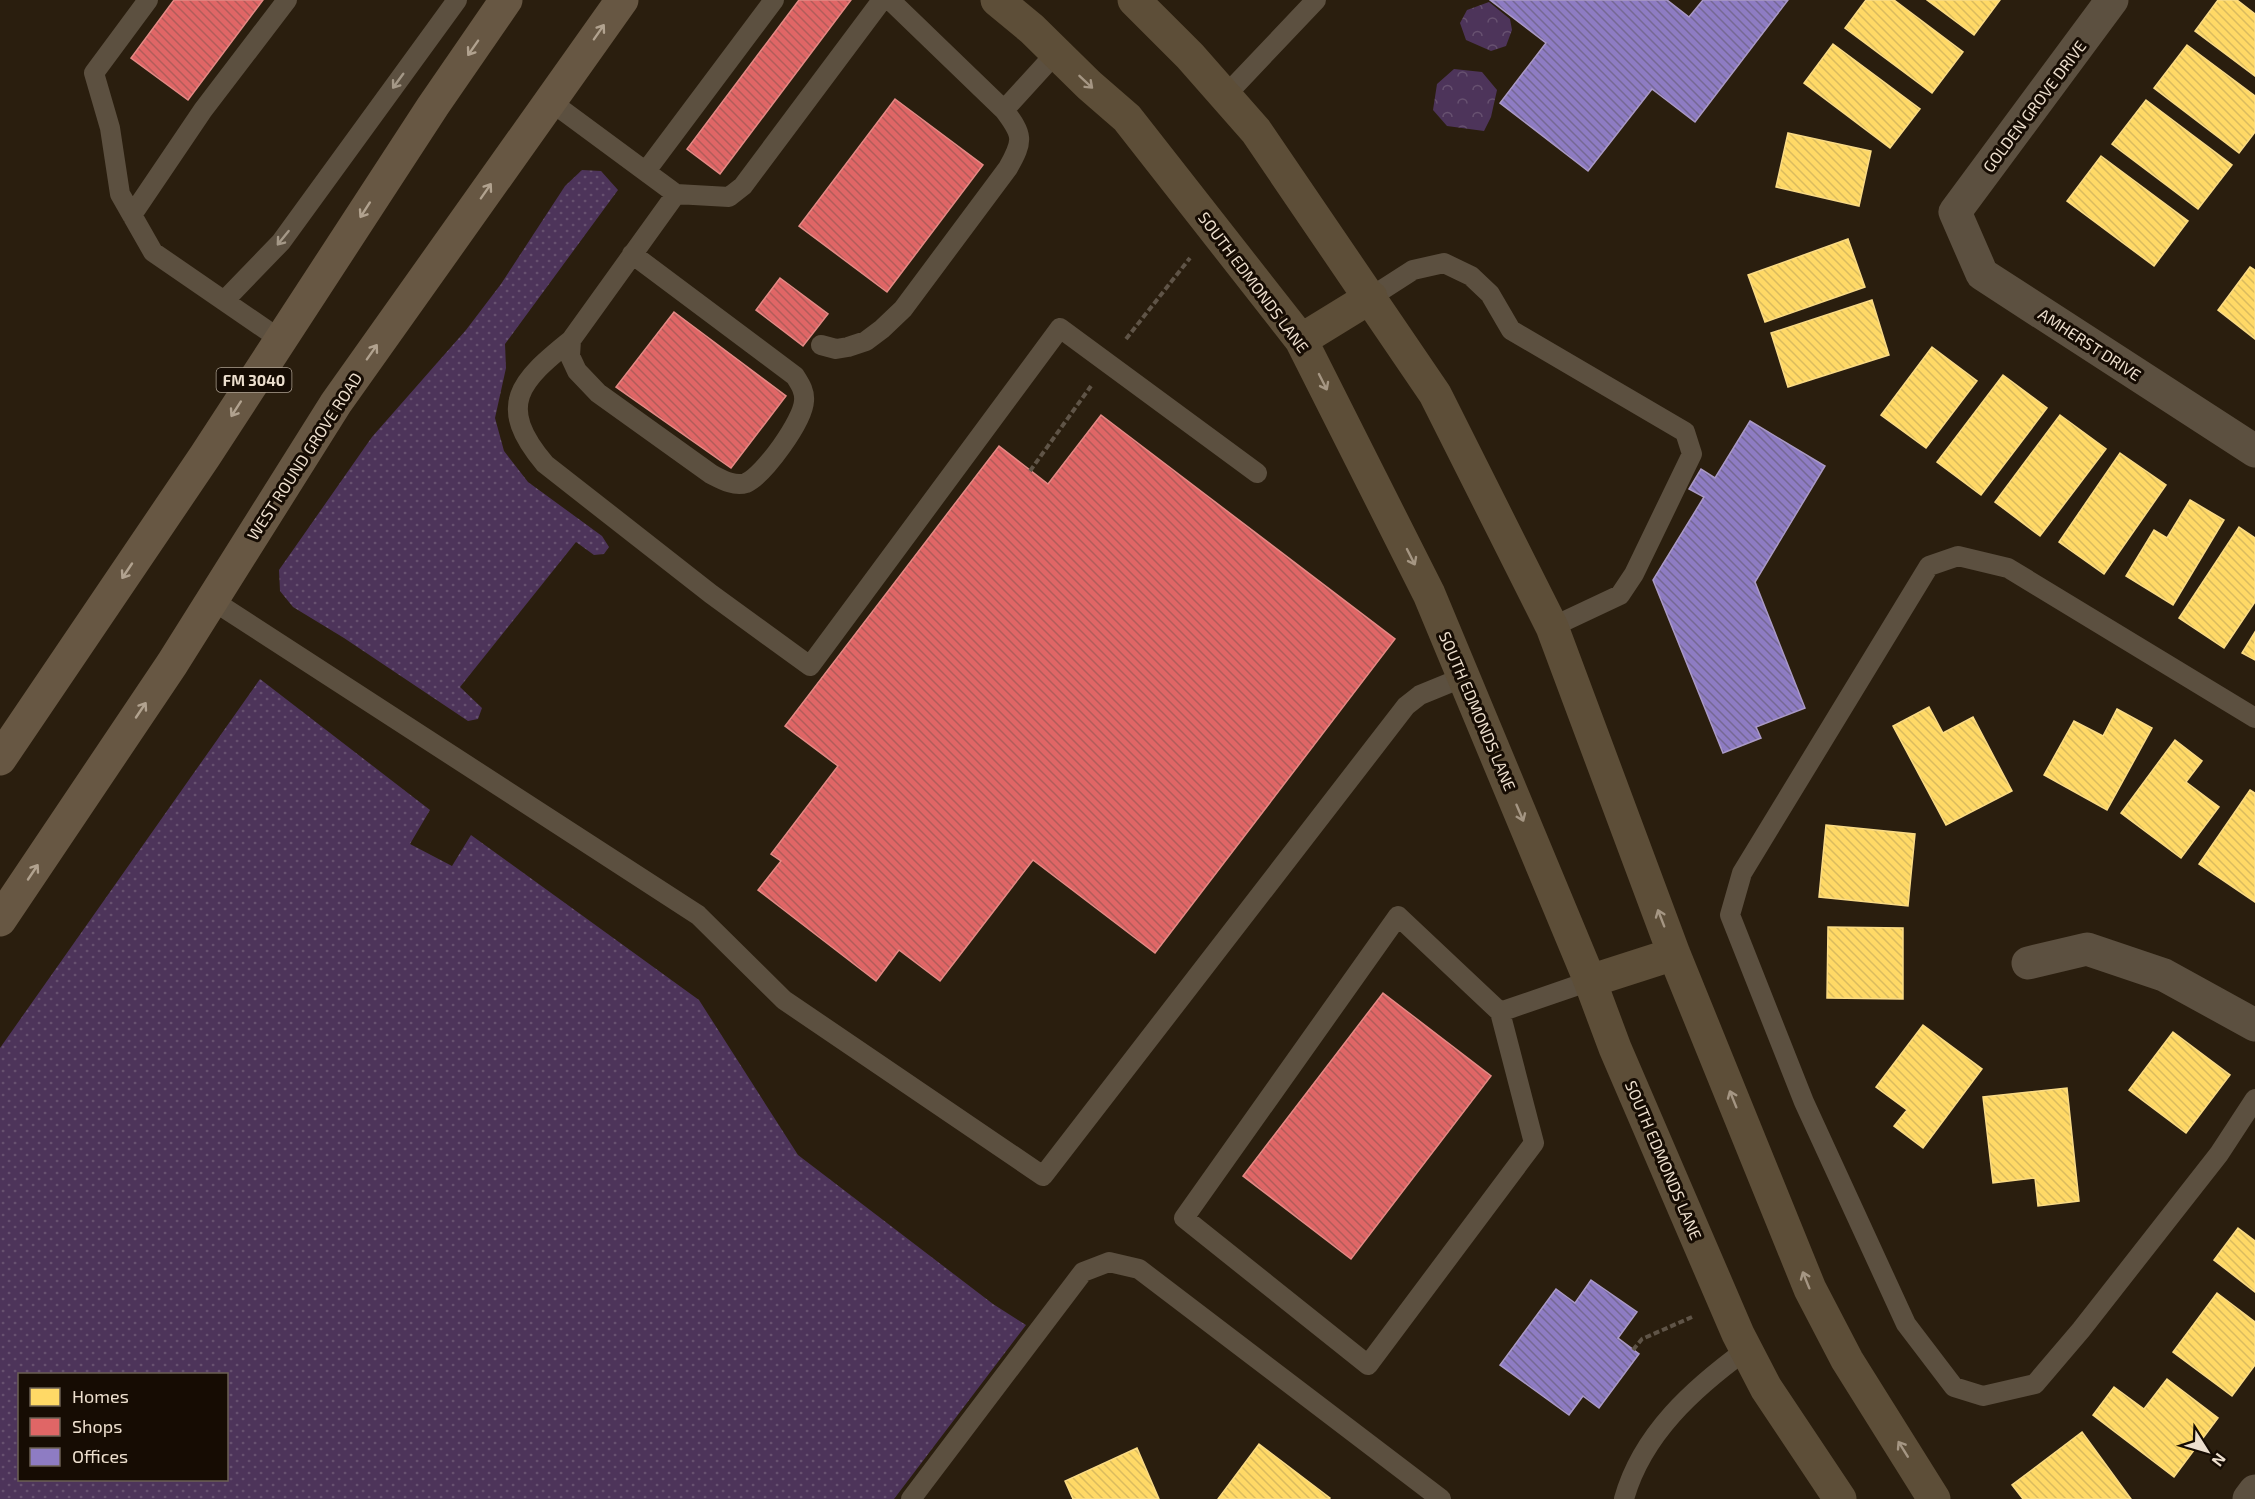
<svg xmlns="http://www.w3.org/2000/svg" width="2255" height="1499" font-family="'Exo 2',sans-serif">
<defs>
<pattern id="grass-dots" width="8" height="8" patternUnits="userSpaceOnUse" patternTransform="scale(1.5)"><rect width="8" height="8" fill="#4d345a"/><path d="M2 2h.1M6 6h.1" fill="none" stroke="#675170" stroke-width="1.8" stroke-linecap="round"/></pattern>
<pattern id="park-crowns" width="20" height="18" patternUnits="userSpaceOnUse" patternTransform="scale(1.5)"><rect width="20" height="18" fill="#4d345a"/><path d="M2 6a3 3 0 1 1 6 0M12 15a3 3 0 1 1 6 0" fill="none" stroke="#675170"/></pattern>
<pattern id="homes-back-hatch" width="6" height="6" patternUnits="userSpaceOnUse" patternTransform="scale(1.5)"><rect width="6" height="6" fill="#ffd966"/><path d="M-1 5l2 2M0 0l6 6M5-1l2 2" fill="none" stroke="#dabb5e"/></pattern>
<pattern id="shops-back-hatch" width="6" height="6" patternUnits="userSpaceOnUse" patternTransform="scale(1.5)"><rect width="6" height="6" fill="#e06666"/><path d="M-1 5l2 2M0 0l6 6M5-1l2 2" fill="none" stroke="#b25c5a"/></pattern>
<pattern id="offices-back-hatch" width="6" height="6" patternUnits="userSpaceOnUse" patternTransform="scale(1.5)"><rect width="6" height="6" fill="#8e7cc3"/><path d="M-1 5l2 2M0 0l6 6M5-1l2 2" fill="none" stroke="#756894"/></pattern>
</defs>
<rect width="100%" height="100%" fill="#2a1e0e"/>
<path fill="url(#grass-dots)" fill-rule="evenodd" d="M582 170 601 171 618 190 505 344 506 368 495 418 504 451 528 482 602 536 609 547 604 554 594 555 576 542 460 687 482 708 478 719 468 721 344 638 293 607 280 591 279 570 372 437 466 330 501 284 565 186Z
M260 679 430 810 410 844 452 866 471 835 699 1000 798 1155 993 1304 1026 1325 894 1499H0V1048ZM226 1374V1480H20V1374Z"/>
<path fill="url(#park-crowns)" d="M1489 2 1510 19 1512 30 1506 46 1491 51 1466 40 1460 23 1467 10Z
M1454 69 1482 72 1497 90 1491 117 1484 131 1447 126 1433 110 1437 84Z"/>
<path fill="url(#homes-back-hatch)" stroke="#fadb85" stroke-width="1.5" d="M1866 0H1894L1963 52 1932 93 1845 28Z
M1927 0H2000L1974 35Z
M2218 0H2237L2255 14V76L2195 31Z
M1833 44 1920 109 1890 148 1804 83Z
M2187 45 2255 96V132L2239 153 2154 88Z
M2146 100 2232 165 2198 209 2112 144Z
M1788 133 1871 151 1859 206 1776 187Z
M2101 156 2188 221 2154 266 2067 201Z
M1848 239 1865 287 1765 322 1748 275Z
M2250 267 2255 270V339L2218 310Z
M1872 300 1889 355 1788 387 1771 333Z
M1932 347 1977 381 1926 448 1881 415Z
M2003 375 2047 408 1981 495 1937 462Z
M2060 415 2106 449 2040 536 1995 502Z
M2120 453 2166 485 2104 574 2059 542Z
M2190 500 2224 520 2173 605 2126 576 2154 530 2167 538Z
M2239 527 2255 538V602L2224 648 2179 618Z
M2255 632V660L2242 653Z
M1929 707 1943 733 1973 717 2012 791 1946 825 1893 726Z
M2117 709 2152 728 2107 810 2044 775 2074 721 2103 736Z
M2175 740 2202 761 2186 782 2219 807 2181 858 2121 813Z
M2250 790 2255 793V902L2199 864Z
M1826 825 1915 834 1908 906 1819 897Z
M1828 927 1903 928V999L1827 998Z
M1923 1025 1982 1069 1923 1148 1894 1126 1907 1110 1876 1087Z
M2173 1032 2230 1075 2186 1133 2129 1090Z
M2067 1088 2079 1201 2038 1206 2035 1178 1993 1183 1983 1097Z
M2238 1228 2255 1241V1292L2214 1260Z
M2217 1293 2255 1322V1365L2232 1396 2173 1352Z
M2167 1379 2218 1418 2174 1477 2093 1415 2114 1387 2144 1409Z
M2082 1432 2131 1499H2023L2012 1485Z
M1259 1444 1330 1498 1329 1499H1218Z
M1137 1448 1159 1499H1073L1065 1481Z"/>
<path fill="url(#shops-back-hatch)" stroke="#e48a85" stroke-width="1.5" d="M174 0H263L188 100 131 58Z
M799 0H851L720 174 687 149Z
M895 99 983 165 887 292 799 226Z
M780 278 828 314 803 346 756 310Z
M674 312 786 396 731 468 616 387Z
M1101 415 1395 639 1155 953 1033 860 940 981 899 950 876 981 758 890 781 861 771 854 838 766 785 726 999 446 1048 484Z
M1383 993 1491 1076 1351 1259 1243 1176Z"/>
<path fill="url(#offices-back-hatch)" stroke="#aa9ac6" stroke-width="1.5" d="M1490 0H1667L1689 17 1703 0H1788L1695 122 1652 89 1588 171 1500 103 1546 43Z
M1750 421 1825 466 1755 582 1805 708 1756 727 1761 738 1723 753 1653 580 1704 497 1689 489 1701 469 1715 478Z
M1591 1280 1637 1312 1618 1338 1639 1354 1599 1408 1583 1396 1569 1415 1500 1365 1556 1289 1575 1303Z"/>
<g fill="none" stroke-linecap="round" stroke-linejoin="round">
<path stroke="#5f5447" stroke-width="4" stroke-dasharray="6 3" stroke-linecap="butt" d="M1126 339 1190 258
M1030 471 1091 386
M1633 1350 1642 1339 1692 1317"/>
<path stroke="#5c5040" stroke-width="20" d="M148 0 94 73 110 128 120 194 153 252 281 340
M890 0 1004 110 1056 53
M1225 96 1316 0
M550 101 676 194 571 340 570 356 577 371 598 393 711 474C721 479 734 487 746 483 764 475 803 421 804 401 805 391 800 384 795 376L632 254
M646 171 774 0
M676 194 729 197 743 186 882 0
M132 215 203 110 287 0
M1371 297 1413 270 1444 263 1471 276 1490 294 1511 330 1685 432 1692 454 1634 574 1620 595 1552 627
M224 301 281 242 457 0
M571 340C520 381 495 405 545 464L711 594 810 666 1060 328 1257 473
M821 345 836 349 848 347 866 341 882 329 903 309 1008 168C1024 140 1023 135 1004 110
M212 600 698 915 784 1000 1043 1176 1406 706 1420 695 1464 677
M2255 718 2008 568 1958 556 1929 566 1742 873 1730 915 1804 1102 1906 1324 1954 1387 1983 1396 2035 1384 2081 1330 2219 1154 2255 1099
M1500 1012 1534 1143 1368 1365 1184 1218 1398 916 1500 1012 1590 981
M911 1499 1083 1272 1109 1262 1139 1269 1441 1499
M1624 1499C1642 1434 1694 1388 1746 1350"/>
<path stroke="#5c5040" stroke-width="33" d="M2112 0 1955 212 1982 274 2255 451
M2028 963 2087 949 2164 975 2255 1025
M2249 1499 2255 1491"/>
<path stroke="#5d4e38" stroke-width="33" d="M997 0 1032 29 1089 85 1127 118 1301 340 1429 594 1590 981 1615 1048 1738 1334 1766 1388 1840 1499
M1134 0 1190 56 1256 131 1435 394 1552 627 1674 954 1810 1289 1847 1360 1934 1499
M1301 340 1371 297
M1590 981 1674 954"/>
<path stroke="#675743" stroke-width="33" d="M0 759 205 456 433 106 506 0
M0 920 172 664 336 403 622 0"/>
</g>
<defs><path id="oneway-shaft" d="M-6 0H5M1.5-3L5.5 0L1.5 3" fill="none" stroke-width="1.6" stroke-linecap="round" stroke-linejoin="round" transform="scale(1.5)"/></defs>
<g stroke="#b1a28f">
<use href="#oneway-shaft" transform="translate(599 32) rotate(-55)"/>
<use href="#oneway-shaft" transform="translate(473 48) rotate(125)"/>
<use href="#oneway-shaft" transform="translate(486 191) rotate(-55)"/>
<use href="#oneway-shaft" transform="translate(365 210) rotate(123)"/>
<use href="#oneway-shaft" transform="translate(372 352) rotate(-55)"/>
<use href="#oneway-shaft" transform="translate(236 409) rotate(123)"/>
<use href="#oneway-shaft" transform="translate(127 571) rotate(124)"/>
<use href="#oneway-shaft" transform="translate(141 710) rotate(-56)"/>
<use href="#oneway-shaft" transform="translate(33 872) rotate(-56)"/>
</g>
<g stroke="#a49887">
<use href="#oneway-shaft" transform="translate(398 81) rotate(126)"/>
<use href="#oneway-shaft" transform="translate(283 238) rotate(129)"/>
</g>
<g stroke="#a59683">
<use href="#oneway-shaft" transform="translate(1086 82) rotate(43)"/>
<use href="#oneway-shaft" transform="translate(1323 382) rotate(63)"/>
<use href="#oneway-shaft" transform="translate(1411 557) rotate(63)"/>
<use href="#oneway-shaft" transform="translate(1520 813) rotate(67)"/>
<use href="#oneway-shaft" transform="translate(1661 918) rotate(-111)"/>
<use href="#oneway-shaft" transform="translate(1733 1099) rotate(-112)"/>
<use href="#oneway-shaft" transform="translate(1806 1280) rotate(-112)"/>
<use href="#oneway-shaft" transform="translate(1903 1449) rotate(-122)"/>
</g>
<g text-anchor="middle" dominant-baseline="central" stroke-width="6" stroke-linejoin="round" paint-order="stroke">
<rect fill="#160c03" stroke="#aca091" stroke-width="1.5" x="216.5" y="368" width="75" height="24" rx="4.5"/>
<g font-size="15" font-weight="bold" fill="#eddfce">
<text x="254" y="380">FM 3040</text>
</g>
<g font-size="16" fill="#eddfce" stroke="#160c03">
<text transform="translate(2034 106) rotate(-53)">GOLDEN GROVE DRIVE</text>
<text transform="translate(1254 282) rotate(53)">SOUTH EDMONDS LANE</text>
<text transform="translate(2090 344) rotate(33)">AMHERST DRIVE</text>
<text transform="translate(304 456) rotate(-57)">WEST ROUND GROVE ROAD</text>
<text transform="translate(1478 711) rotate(67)">SOUTH EDMONDS LANE</text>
<text transform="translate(1664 1160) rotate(67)">SOUTH EDMONDS LANE</text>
</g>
</g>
<rect x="18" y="1373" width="210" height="108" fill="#160c03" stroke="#6c6054" stroke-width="1.5"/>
<rect x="30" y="1388" width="30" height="18" fill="#ffd966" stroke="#6c6054" stroke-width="1.5"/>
<text x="72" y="1403" font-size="18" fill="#eddfce">Homes</text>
<rect x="30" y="1418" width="30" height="18" fill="#e06666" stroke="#6c6054" stroke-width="1.5"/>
<text x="72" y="1433" font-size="18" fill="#eddfce">Shops</text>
<rect x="30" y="1448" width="30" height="18" fill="#8e7cc3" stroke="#6c6054" stroke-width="1.5"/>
<text x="72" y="1463" font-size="18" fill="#eddfce">Offices</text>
<g transform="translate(2207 1451) rotate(127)" stroke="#160c03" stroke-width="4.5" paint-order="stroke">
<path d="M0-4.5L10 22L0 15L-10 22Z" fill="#eddfce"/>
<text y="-9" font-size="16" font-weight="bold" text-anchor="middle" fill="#eddfce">N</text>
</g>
</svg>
